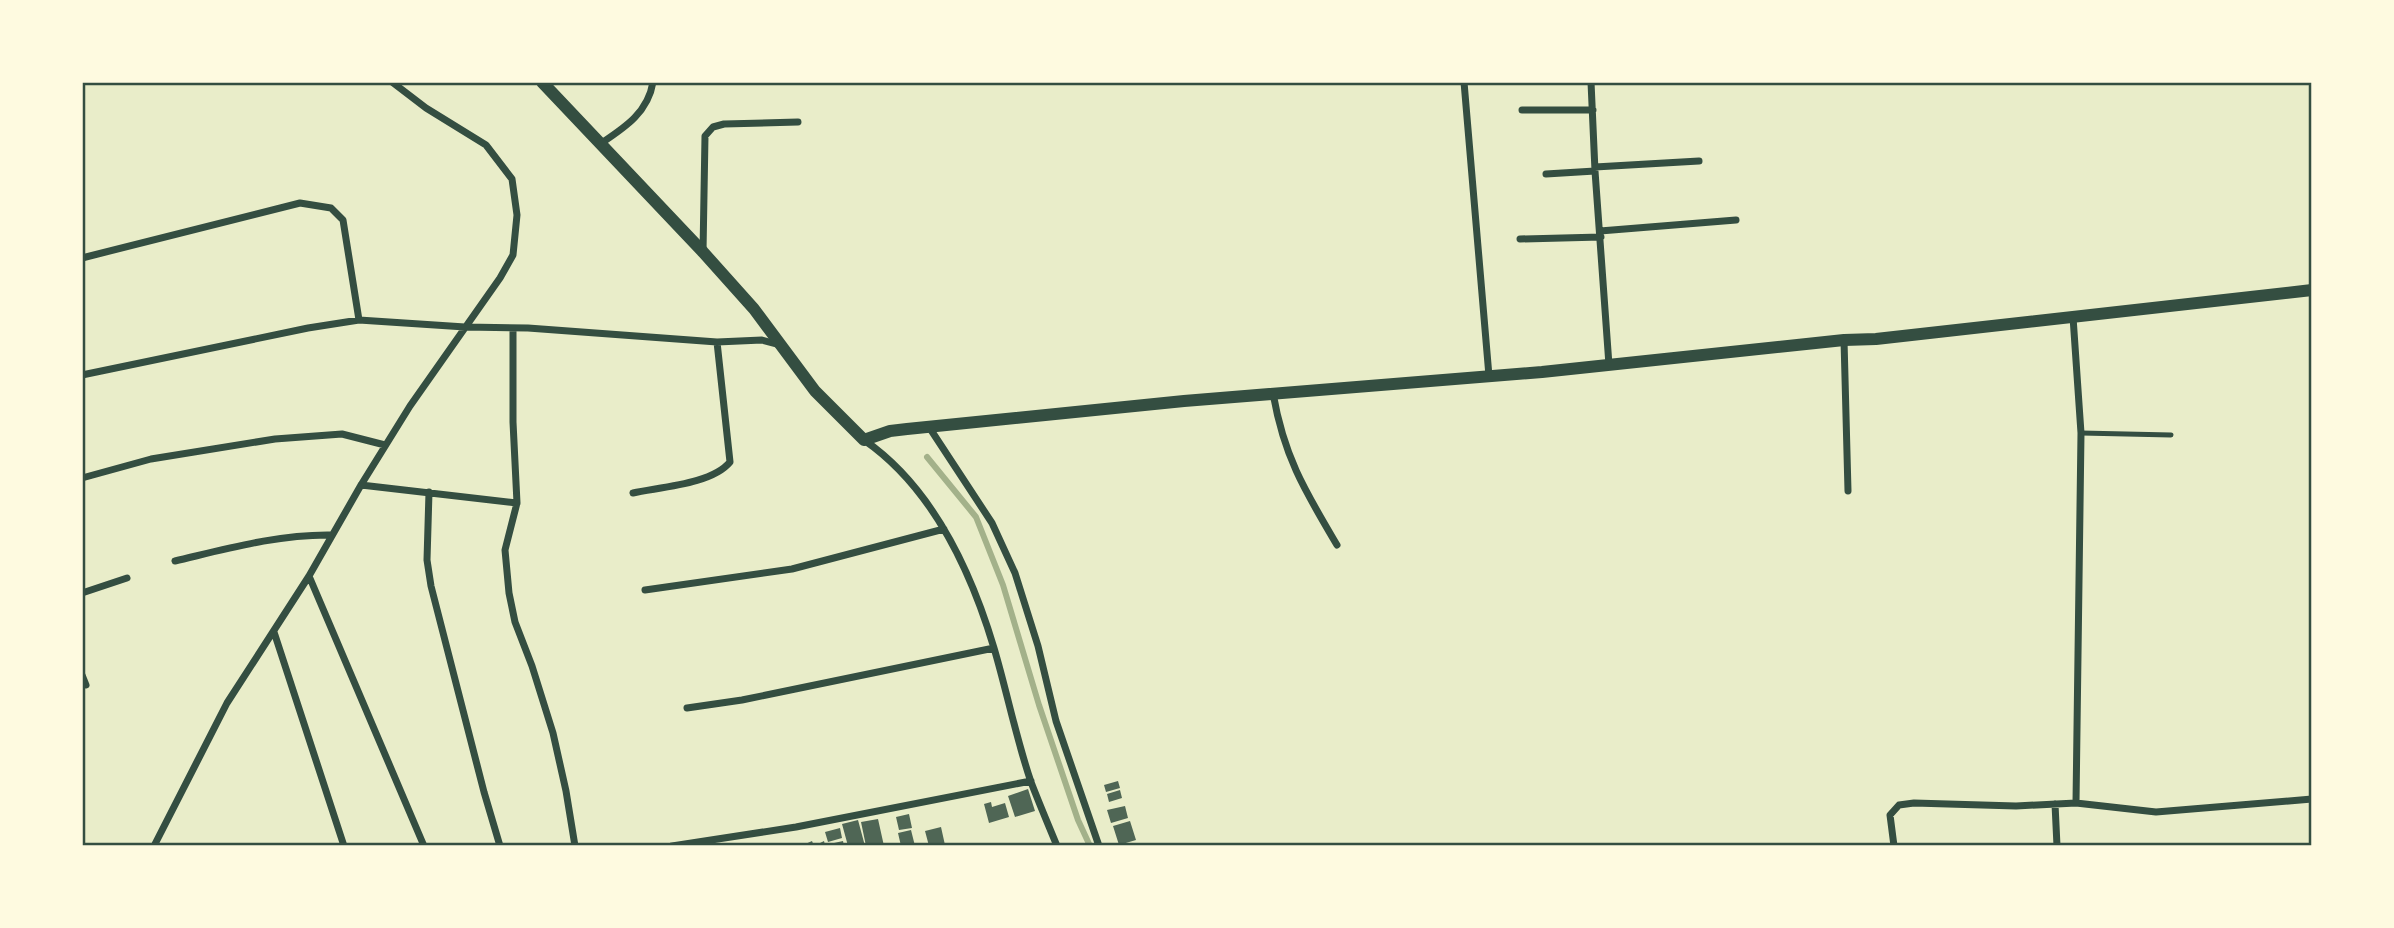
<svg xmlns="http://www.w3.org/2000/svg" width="2394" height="928" font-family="'Work Sans',sans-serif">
<rect width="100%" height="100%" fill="#e9edc9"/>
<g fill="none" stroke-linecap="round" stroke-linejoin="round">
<path stroke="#a3b18a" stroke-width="6" d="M927 457 976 517 1003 585 1039 705 1078 820 1090 846"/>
</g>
<path fill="#4f6655" d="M1118 781 1120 788 1106 792 1104 785Z
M1028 789 1035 811 1015 817 1008 796Z
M1120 790 1122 798 1109 802 1107 794Z
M991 802 992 807 1005 803 1009 817 989 823 984 804Z
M1125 806 1128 818 1111 823 1107 810Z
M909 814 912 828 899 830 896 817Z
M878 819 884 846H866L861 822Z
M858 820 865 846H848L842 824Z
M1130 821 1136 840 1119 845 1113 826Z
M941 827 945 845 929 846 925 831Z
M840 828 842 838 828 842 825 832Z
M911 830 915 846H901L898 833Z
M812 841 814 846 824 841 825 845 843 841 844 846H801Z"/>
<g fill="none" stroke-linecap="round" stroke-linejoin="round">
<path stroke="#344e41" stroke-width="5" d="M2081 433 2171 435"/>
<path stroke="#344e41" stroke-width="7" d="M1464 82 1489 376
M1591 82 1595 171 1609 365
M1522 110H1593
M600 144C624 128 648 113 653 82
M1595 167 1699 161
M1546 174 1595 171
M1600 231 1736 220
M1520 239 1601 237
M703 252 705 136 713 127 724 124 798 122
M82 258 300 203 331 208 343 220 359 320
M2073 317 2081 433 2076 803 2156 812 2312 799
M513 328V422L517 503
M1844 340 1848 491
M82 375 308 328 359 320 465 327 528 328 717 342 762 340 780 345
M1273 393C1284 457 1305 491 1337 545
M929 427 992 523 1015 573 1038 646 1056 721 1099 846
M864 440C932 487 971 571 994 648 1007 692 1016 738 1031 782 1039 803 1048 824 1057 846
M82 478 151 459 275 439 342 434 385 445
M361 485 517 503 505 550 509 593 515 622 532 666 553 733 566 791 575 846
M429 492 427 560 431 586 484 792 500 846
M633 493C661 487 712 484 730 462L717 342
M175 561C226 549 279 534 332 535
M309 576 424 846
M645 590 792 569 944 529
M82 593 127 578
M274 632 344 846
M82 675 86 685
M687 708 742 700 994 648
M2055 804 2057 846
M154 846 227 703 309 576 361 485 410 406 500 278 513 255 517 215 512 179 486 145 426 108 392 82
M672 846 796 827 1031 781
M1894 846 1890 815 1899 805 1914 803 2016 806 2076 803"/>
<path stroke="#344e41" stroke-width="12" d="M542 82 703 252 754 309 815 391 864 440 890 431 907 429 1184 401 1542 372 1844 340 1876 339 2312 290"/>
</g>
<rect width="2394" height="928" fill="none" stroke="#fefae0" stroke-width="168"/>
<rect x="84" y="84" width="2226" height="760" fill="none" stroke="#344e41" stroke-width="2.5"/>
</svg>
